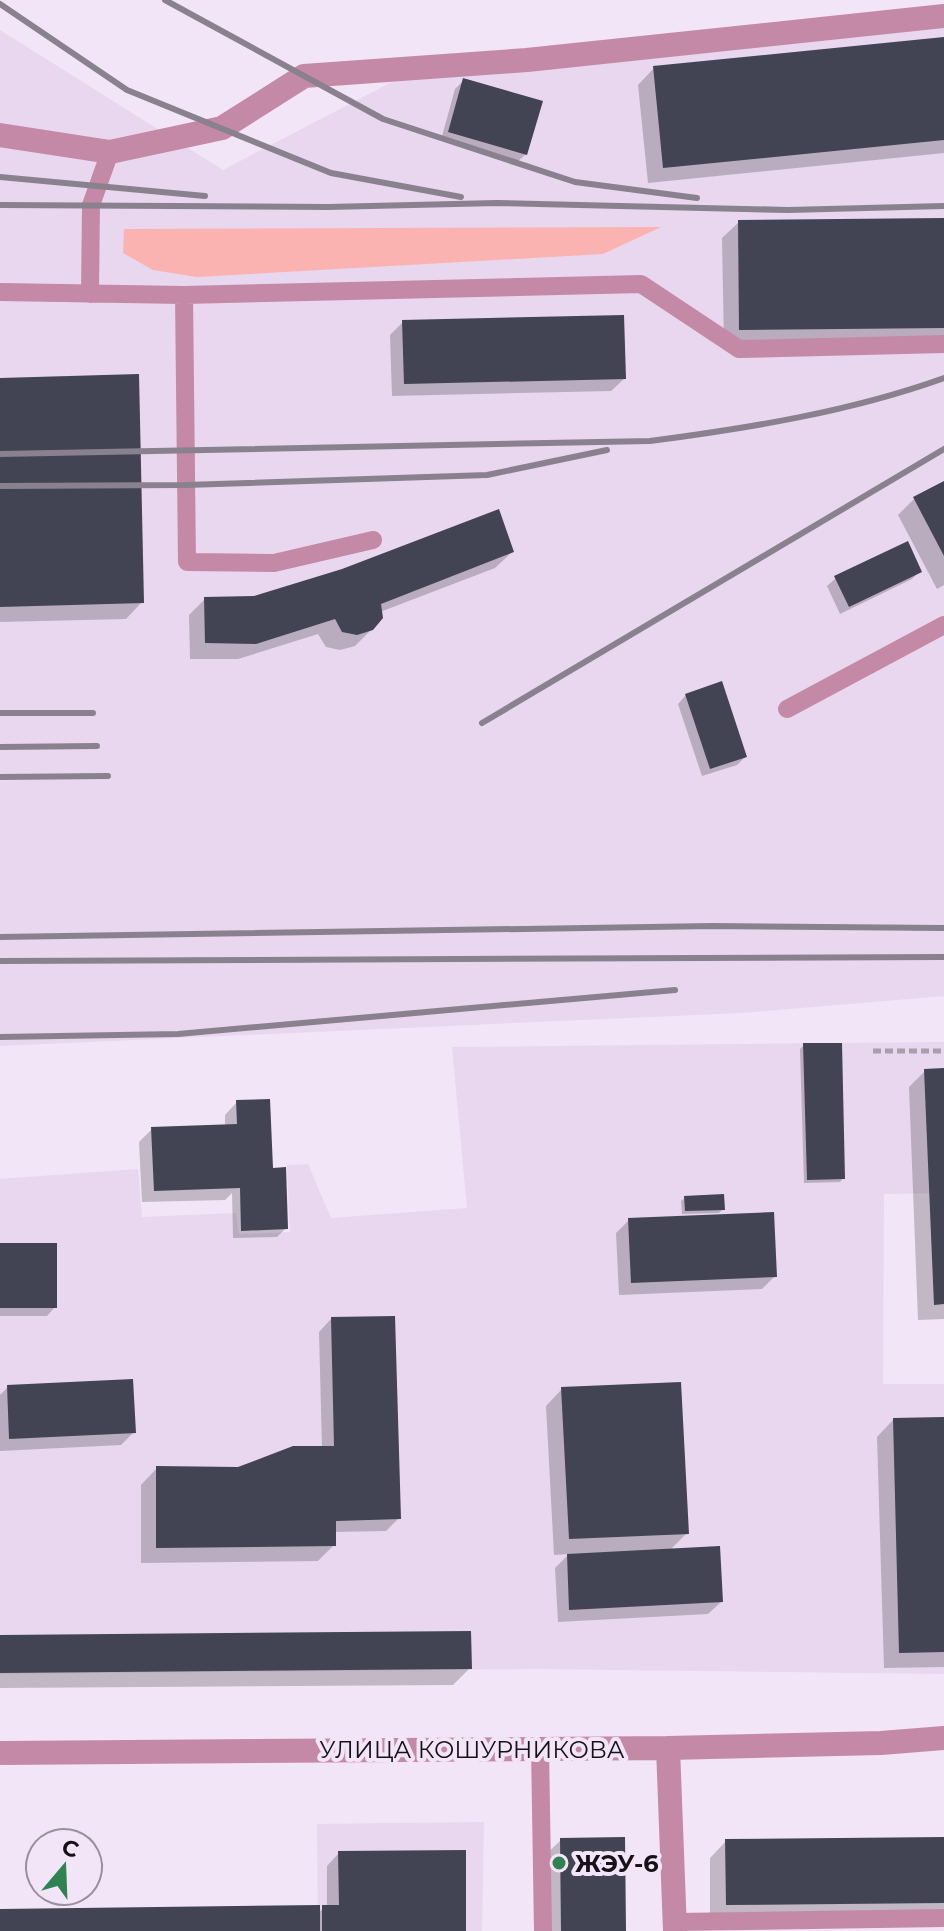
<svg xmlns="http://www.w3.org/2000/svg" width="944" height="1931" font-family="Montserrat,sans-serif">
<rect width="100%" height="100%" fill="#f2e5f7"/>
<path fill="#e8d7ef" d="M944 25V996L740 1013 0 1046V30L223 170 392 82Z
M944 1042V1193L884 1194 883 1384H944V1674L537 1669 0 1674V1179L138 1169 142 1217 236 1213 239 1234 290 1232 287 1165 308 1164 331 1218 467 1208 452 1047Z
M484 1822 482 1931H318L317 1824Z"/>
<path fill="#fbb3b1" d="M661 227 603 254 197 277 153 270 123 253 124 229Z"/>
<path fill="#0003" d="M944 39V153L648 183 638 85 654 68Z
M464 80 526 154 517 162 441 140 455 89Z
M944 220V343L724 345 722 238 739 222Z
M403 322 624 379 611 391 392 396 390 335Z
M0 380 142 602 126 619 0 622Z
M944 483V585L937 589 898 515 914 499Z
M512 552 495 568 380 612 372 629 355 646 340 650 326 647 318 634 238 659H190L189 615 205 599 254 598Z
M920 571 912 579 840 614 827 586 836 578Z
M686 695 745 757 737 765 702 776 678 704Z
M804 1045 843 1178 840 1182 804 1183 800 1049Z
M944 1070V1319L918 1320 909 1087 925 1071Z
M237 1102 270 1167 286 1228 277 1237 233 1238 232 1193 225 1200 142 1202 139 1142 152 1129 225 1127V1115Z
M685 1198 723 1209 719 1213 682 1214 681 1201Z
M629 1220 775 1276 762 1289 619 1295 616 1233Z
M0 1245 55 1307 47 1316H0Z
M331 1319 399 1518 386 1531 334 1532V1545L318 1561 141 1563V1485L157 1468 239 1469 322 1448 319 1332Z
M8 1387 134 1432 121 1445 0 1451V1395Z
M562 1389 687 1533 669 1551 721 1602 708 1614 558 1622 555 1568 569 1554 554 1555 546 1406Z
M944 1419V1667L884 1668 877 1437 893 1420Z
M0 1637 470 1668 453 1685 0 1688Z
M944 1839V1919L710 1921V1858L726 1841Z
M561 1840 624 1931H545L544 1856Z
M339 1853 464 1931H0V1911L318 1912 327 1907V1866Z"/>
<path fill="#424353" d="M944 37V140L663 168 653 66Z
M463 78 543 101 527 155 448 132Z
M944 218V328L739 330 738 220Z
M624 315 626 379 404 384 402 320Z
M139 374 144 603 0 607V378Z
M944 481V556L913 497Z
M499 509 514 552 381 604 383 618 373 630 357 635 342 632 335 619 256 644 205 643 204 597 254 596 342 569Z
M908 541 922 572 849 607 834 576Z
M722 681 747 757 710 769 685 694Z
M803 1043H842L845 1179 807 1180Z
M944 1068V1304L934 1305 924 1069Z
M270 1099 273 1168 286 1167 288 1229 241 1231 240 1188 154 1191 151 1127 237 1124 236 1100Z
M724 1194 725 1210 685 1211 684 1196Z
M774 1212 777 1277 631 1283 628 1218Z
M0 1243H57V1308H0Z
M395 1316 401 1519 336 1521V1546L156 1548V1466L238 1467 293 1446H334L331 1317Z
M133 1379 136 1433 9 1439 7 1385Z
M681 1382 689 1534 569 1539 561 1387Z
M944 1417V1652L899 1653 893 1418Z
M720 1546 723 1602 569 1610 567 1554Z
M471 1631 472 1669 0 1673V1635Z
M625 1837 626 1931H561L560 1838Z
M944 1837V1903L726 1905 725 1839Z
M466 1850V1931H322V1905H339L338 1851Z
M320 1905V1931H0V1909Z"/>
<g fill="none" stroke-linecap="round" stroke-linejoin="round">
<path stroke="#a89eac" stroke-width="5" stroke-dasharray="8 4" stroke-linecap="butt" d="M873 1051H944"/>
<path stroke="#c489a6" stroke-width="18" d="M0 292 184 295 641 284 739 349 944 344
M90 294 91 205 110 152
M184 295 187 562 274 563 373 540
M787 709 944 625
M540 1748 543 1931
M675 1922 944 1918"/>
<path stroke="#c489a6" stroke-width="24" d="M0 135 110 152 222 128 304 76 527 60 944 16
M668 1748 675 1931
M0 1753 668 1748 881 1743 944 1738"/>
<path stroke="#8a818e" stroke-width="6" d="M165 0 383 119 575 182 697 198
M0 4 127 90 331 173 461 197
M0 177 205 196
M0 205 328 207 497 203 788 210 944 206
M0 454 650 441C749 428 849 412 944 378
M0 486 185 485 487 475 607 450
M0 713H93
M482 723 944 449
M0 747 97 746
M0 777 108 776
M0 937 712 926 944 928
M0 961 944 957
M0 1037 178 1034 675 990"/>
</g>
<circle fill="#308253" stroke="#f2e5f7" stroke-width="3" cx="559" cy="1863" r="8"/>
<g text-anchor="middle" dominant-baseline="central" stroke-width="8" stroke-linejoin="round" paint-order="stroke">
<g font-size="24" fill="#151117" stroke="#f2e5f7">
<text x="472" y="1749">УЛИЦА КОШУРНИКОВА</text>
</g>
<g font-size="24" font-weight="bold" fill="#151117" stroke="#f2e5f7" text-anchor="start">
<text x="575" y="1863">ЖЭУ-6</text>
</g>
</g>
<g transform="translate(64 1867) rotate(19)"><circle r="38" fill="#f2e5f7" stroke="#9a909d" stroke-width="2"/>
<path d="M0-6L14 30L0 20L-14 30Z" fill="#308253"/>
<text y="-12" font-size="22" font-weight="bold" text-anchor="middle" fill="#151117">С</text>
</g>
</svg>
